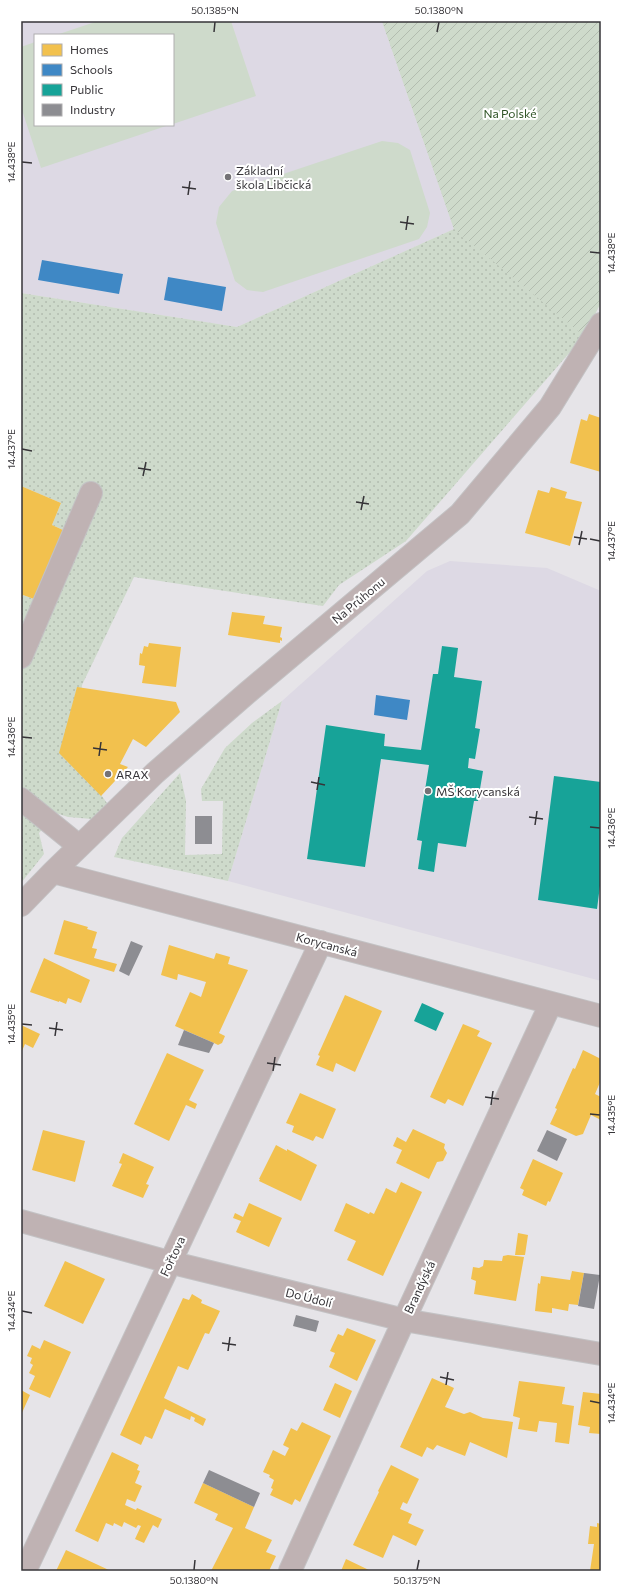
<svg xmlns="http://www.w3.org/2000/svg" width="622" height="1592" font-family="Commissioner,sans-serif">
<defs>
<pattern id="grass-dots" width="8" height="8" patternUnits="userSpaceOnUse"><rect width="8" height="8" fill="#cedacb"/><path d="M2 2h.1M6 6h.1" fill="none" stroke="#b2bcaf" stroke-width="1.8" stroke-linecap="round"/></pattern>
<pattern id="garden-furrows" width="10" height="10" patternUnits="userSpaceOnUse"><rect width="10" height="10" fill="#cedacb"/><path d="M-1 1l2-2M0 10L10 0M9 11l2-2" fill="none" stroke="#b2bcaf"/></pattern>
</defs>
<rect width="100%" height="100%" fill="#e6e4e8"/>
<path fill="#ddd9e4" fill-rule="evenodd" d="M21 21H382L454 229 237 327 21 293ZM35 35H173V125H35Z
M450 561 547 568 601 591V981L228 881 282 701 427 571Z"/>
<path fill="url(#grass-dots)" d="M382 21H601V302L584 336 406 541 339 585 323 606 134 577 82 685 76 759 109 806 92 819 68 817 56 813 39 833 44 854 21 883V599L23 595 34 599 63 530 52 525 61 503 21 486V293L237 327 454 229Z
M282 701 228 881 114 857 122 838 180 773 186 801 185 855 222 854 223 801H202L201 789 225 748 252 723Z"/>
<path fill="url(#garden-furrows)" d="M382 21H601V302L584 336 454 229Z"/>
<path fill="#cedacb" d="M98 21H231L256 96 173 124V35H56Z
M35 42V125H169L41 168 21 107V47Z
M382 141 398 143 410 150 430 213 427 227 419 239 263 292 247 290 235 281 216 223 219 207 232 191Z"/>
<path fill="#f2c14e" d="M589 414 601 418V472L570 463 581 419 587 421Z
M21 486 61 503 52 525 63 530 34 599 23 595 21 598Z
M551 487 567 492 565 498 582 502 570 546 525 533 538 490 549 493Z
M232 612 265 616 263 624 282 627 280 637 282 638V641L280 640V643L228 635Z
M149 643 181 647 176 687 142 683 145 666 139 665 140 653 142 654 144 646 148 647Z
M77 687 176 702 180 712 146 747 133 739 120 764 128 767 101 796 59 753Z
M64 920 88 927 87 929 97 932 92 948 97 949 94 958 117 964 114 972 54 954Z
M169 945 214 959 216 953 230 957 228 964 248 970 219 1033 225 1036 222 1043 218 1045 214 1043 175 1026 190 992 201 997 206 982 178 974 177 980 161 975Z
M44 958 90 980 81 1003 68 998 66 1004 59 1001V1002L30 992Z
M345 995 382 1011 355 1072 336 1063 333 1072 316 1065 320 1056 318 1055Z
M463 1024 480 1031 477 1036 492 1043 463 1106 448 1099 445 1104 430 1097Z
M21 1025 40 1034 33 1048 25 1044 21 1053Z
M583 1050 601 1059V1080L595 1094 601 1097V1120L591 1115 583 1134 576 1136 550 1124 557 1109 555 1108 573 1068 575 1069Z
M167 1053 204 1070 189 1100 197 1104 195 1109 186 1105 169 1141 134 1124Z
M300 1093 336 1109 323 1139 316 1136 313 1141 292 1132 294 1126 286 1123Z
M413 1129 445 1144 444 1148 447 1153 443 1161 437 1162 429 1179 396 1163 402 1150 393 1146 397 1137 406 1142Z
M43 1130 85 1141 75 1182 32 1170Z
M276 1145 287 1151V1149L317 1165 301 1201 259 1181 260 1179H259Z
M123 1153 154 1167 146 1184 149 1185 143 1198 112 1186 122 1164 119 1163Z
M533 1159 563 1173 550 1202 548 1201 546 1206 522 1195 524 1190 520 1188Z
M401 1182 422 1192 383 1276 347 1260 356 1241 334 1231 346 1203 369 1214 370 1212 374 1214 386 1188 396 1193Z
M249 1203 282 1218 269 1247 236 1232 241 1221 233 1218 235 1213 243 1217Z
M518 1233 528 1235 525 1255H515Z
M508 1255 524 1257 516 1301 474 1294 476 1281 471 1279 473 1267 479 1268 483 1266 484 1260 502 1261 503 1256Z
M65 1261 105 1279 83 1324 44 1306Z
M572 1271 584 1273 578 1305 569 1304 568 1311 552 1308V1313L535 1311 538 1283 540 1284 541 1276 570 1280Z
M192 1294 202 1300 201 1303 220 1311 209 1334 205 1333 188 1370 178 1366 164 1398 206 1419 203 1426 194 1421 195 1418 191 1416 190 1420 165 1409 152 1439 145 1436 141 1445 120 1435 183 1298 189 1300Z
M347 1328 376 1340 357 1381 329 1367 335 1353 330 1351 338 1334 343 1336Z
M44 1340 71 1352 50 1398 29 1389 35 1376 29 1373 33 1365 30 1363 32 1358 27 1356 32 1345 40 1349Z
M432 1378 454 1388 445 1407 464 1414 470 1412 483 1418 513 1422 507 1458 470 1442 465 1456 437 1445 433 1450 427 1447 422 1457 400 1447Z
M519 1381 565 1387 562 1404 574 1406 569 1444 555 1442 557 1423 539 1421 537 1432 518 1429 520 1418 513 1416Z
M335 1383 352 1391 340 1418 323 1410Z
M21 1390 30 1395 21 1415Z
M583 1392 601 1394V1434L589 1433 590 1427 578 1425Z
M302 1422 331 1436 300 1502 295 1499 292 1505 270 1495 273 1489 271 1488 274 1480 269 1477 270 1475 263 1472 273 1450 285 1456 289 1448 283 1445 291 1428 297 1431Z
M112 1452 139 1465 137 1470 140 1471 135 1483 142 1486 135 1502 127 1499 125 1505 136 1510 137 1508 162 1519 158 1528 153 1525 144 1543 135 1539 141 1526 138 1525 136 1528 124 1522 122 1527 114 1523 113 1526 106 1523 98 1542 75 1531Z
M391 1465 419 1479 407 1504 403 1502 400 1509 412 1514 408 1523 424 1530 416 1546 393 1535 383 1558 353 1545 379 1492 378 1491Z
M203 1483 254 1507 245 1528 272 1540 266 1552 276 1556 269 1571H211L233 1528 215 1520 218 1514 194 1503Z
M597 1523 601 1524V1571H590L594 1544H588L590 1526 597 1527Z
M66 1550 111 1571H56Z
M346 1559 371 1571H341Z"/>
<path fill="#3f88c5" d="M42 260 123 274 119 294 38 280Z
M168 277 226 287 222 311 164 300Z
M376 695 410 700 407 720 374 715Z"/>
<path fill="#17a398" d="M442 646 458 648 454 677 482 681 475 728 480 729 475 759 469 758 468 768 483 771 478 801H474L466 847 438 843 434 872 418 869 422 841 417 840 429 765 381 759 365 867 307 859 326 725 385 734 384 746 421 750 433 674H438Z
M554 776 601 782V878L597 909 538 900Z
M422 1003 444 1013 436 1031 414 1021Z"/>
<path fill="#8d8d92" d="M195 816H212V844H195Z
M131 941 143 946 129 976 119 971Z
M184 1030 214 1043 209 1053 178 1045Z
M547 1130 567 1139 557 1161 537 1151Z
M584 1273 600 1275 594 1309 578 1306Z
M296 1315 319 1321 316 1332 293 1326Z
M209 1470 260 1493 254 1507 203 1483Z"/>
<g fill="none" stroke-linecap="round" stroke-linejoin="round">
<g stroke="#c3c2c4" stroke-width="24">
<path id="street" d="M21 657 91 493
M21 799 79 846
M53 872 601 1016
M21 905 53 872 155 773 247 693 460 514 550 407 601 324
M21 1221 169 1262 404 1320 601 1354
M25 1571 321 942
M290 1571 404 1320 551 1003"/>
</g>
<use href="#street" stroke="#bfb2b3" stroke-width="22"/>
</g>
<path fill="none" stroke="#363438" stroke-width="1.5" d="M214 32 215 22M437 32 439 22M22 162 32 163M182 187 196 189M188 195 190 181M400 222 414 224M406 230 408 216M590 252 600 253M22 449 32 451M138 468 151 470M143 476 146 462M356 502 369 504M361 510 364 496M574 537 587 539M590 539 600 541M579 545 582 531M22 737 32 738M93 748 107 750M99 756 101 742M311 782 325 785M317 790 319 777M529 817 543 819M535 825 537 811M590 827 600 828M22 1024 32 1025M49 1028 63 1030M55 1036 57 1022M267 1063 281 1065M273 1071 275 1057M485 1097 499 1099M491 1105 493 1091M590 1114 600 1115M22 1311 32 1313M222 1343 236 1345M228 1351 230 1337M440 1377 454 1380M446 1385 448 1372M590 1401 600 1403M194 1570 195 1560M417 1570 419 1560"/>
<g fill="#747276" stroke="#fff" stroke-width="1.5">
<circle cx="228" cy="177" r="4"/>
<circle cx="108" cy="774" r="4"/>
<circle cx="428" cy="791" r="4"/>
</g>
<g text-anchor="middle" dominant-baseline="central" stroke-width="4" stroke-linejoin="round" paint-order="stroke">
<g font-size="12" fill="#2e5325" stroke="#fff">
<text x="510" y="113">Na Polské</text>
</g>
<g font-size="12" fill="#363438" stroke="#fff" text-anchor="start">
<text x="236" y="170">Základní<tspan x="236" dy="14">škola Libčická</tspan></text>
<text x="116" y="774">ARAX</text>
<text x="436" y="791">MŠ Korycanská</text>
</g>
<g font-size="12" fill="#363438" stroke="#fff">
<text transform="translate(358 600) rotate(-40)">Na Průhonu</text>
<text transform="translate(327 944) rotate(15)">Korycanská</text>
<text transform="translate(172 1256) rotate(-65)">Fořtova</text>
<text transform="translate(419 1287) rotate(-65)">Brandýská</text>
<text transform="translate(309 1297) rotate(14)">Do Údolí</text>
</g>
</g>
<rect width="622" height="1592" fill="none" stroke="#ffffff" stroke-width="44"/>
<rect x="34" y="34" width="140" height="92" fill="#ffffff" stroke="#afaeaf"/>
<rect x="42" y="44" width="20" height="12" fill="#f2c14e" stroke="#afaeaf"/>
<text x="70" y="54" font-size="12" fill="#363438">Homes</text>
<rect x="42" y="64" width="20" height="12" fill="#3f88c5" stroke="#afaeaf"/>
<text x="70" y="74" font-size="12" fill="#363438">Schools</text>
<rect x="42" y="84" width="20" height="12" fill="#17a398" stroke="#afaeaf"/>
<text x="70" y="94" font-size="12" fill="#363438">Public</text>
<rect x="42" y="104" width="20" height="12" fill="#8d8d92" stroke="#afaeaf"/>
<text x="70" y="114" font-size="12" fill="#363438">Industry</text>
<rect x="22" y="22" width="578" height="1548" fill="none" stroke="#363438" stroke-width="1.5"/>
<g font-size="10" text-anchor="middle" fill="#363438">
<text x="215" y="14">50.1385°N</text>
<text x="439" y="14">50.1380°N</text>
<text transform="translate(11 162) rotate(-90)" y="4">14.438°E</text>
<text transform="translate(611 253) rotate(-90)" y="4">14.438°E</text>
<text transform="translate(11 449) rotate(-90)" y="4">14.437°E</text>
<text transform="translate(611 541) rotate(-90)" y="4">14.437°E</text>
<text transform="translate(11 737) rotate(-90)" y="4">14.436°E</text>
<text transform="translate(611 828) rotate(-90)" y="4">14.436°E</text>
<text transform="translate(11 1024) rotate(-90)" y="4">14.435°E</text>
<text transform="translate(611 1115) rotate(-90)" y="4">14.435°E</text>
<text transform="translate(11 1311) rotate(-90)" y="4">14.434°E</text>
<text transform="translate(611 1403) rotate(-90)" y="4">14.434°E</text>
<text x="194" y="1584">50.1380°N</text>
<text x="417" y="1584">50.1375°N</text>
</g>
</svg>
